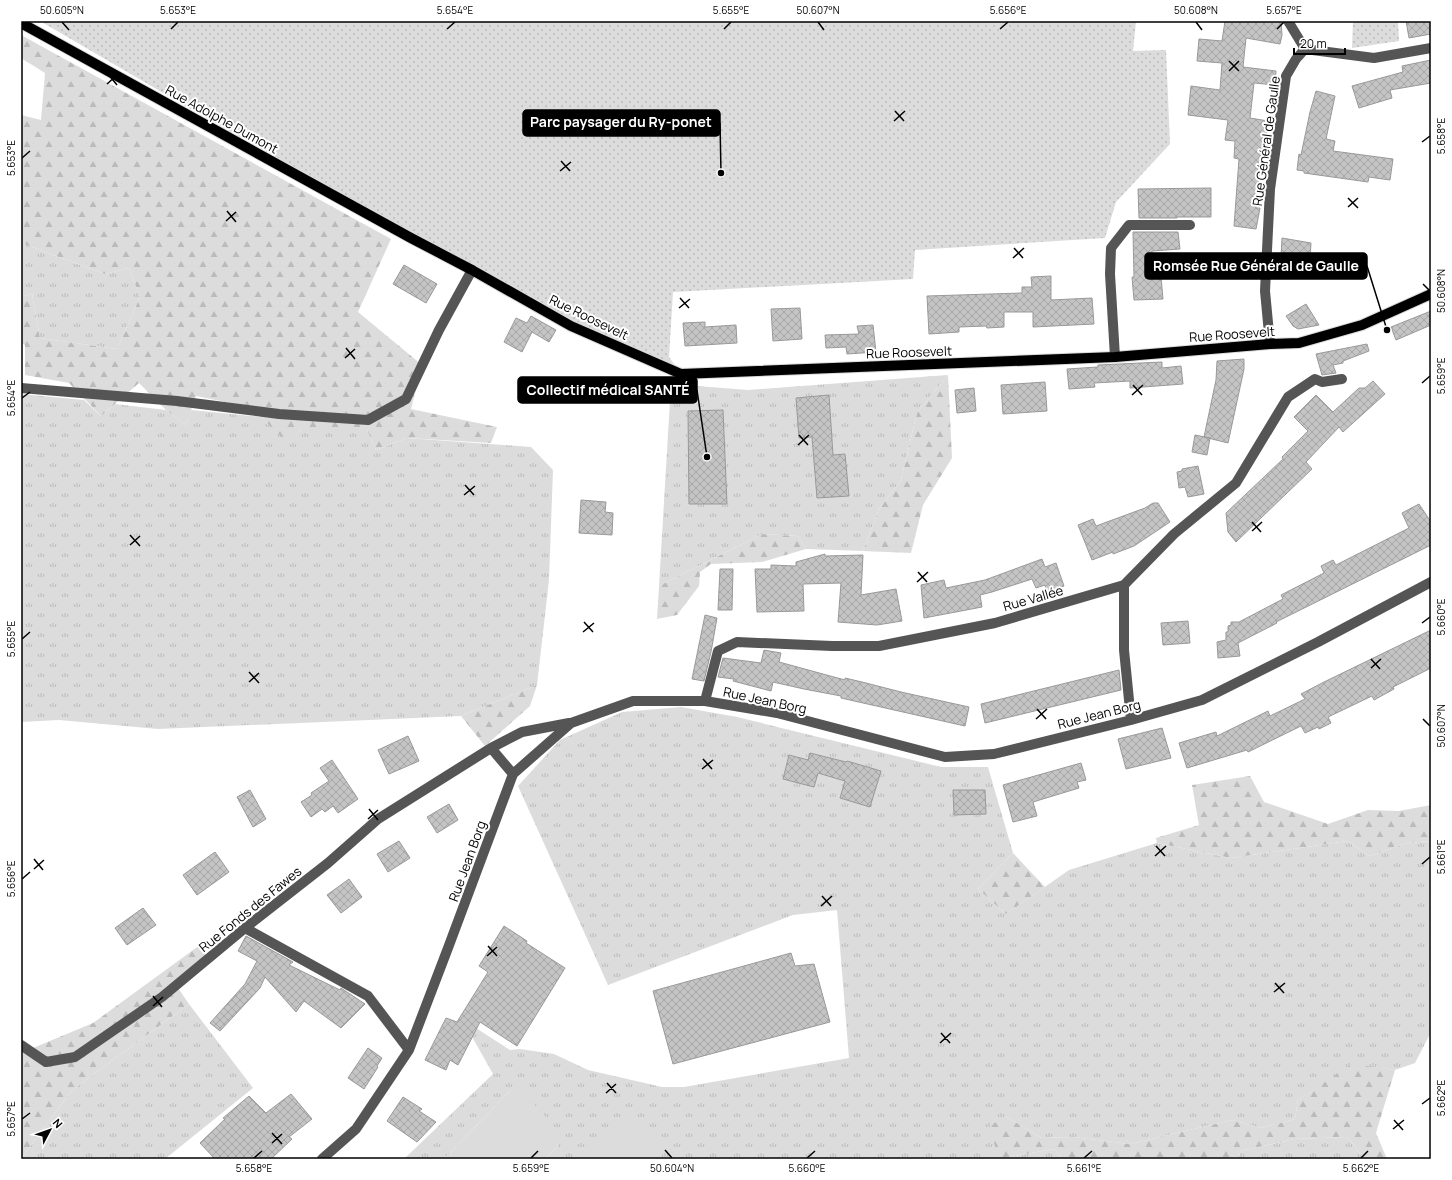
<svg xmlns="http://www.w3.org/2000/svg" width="1452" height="1180" font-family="Manrope,sans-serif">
<defs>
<pattern id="grass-tufts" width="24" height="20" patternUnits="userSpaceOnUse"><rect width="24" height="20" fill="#dcdcdc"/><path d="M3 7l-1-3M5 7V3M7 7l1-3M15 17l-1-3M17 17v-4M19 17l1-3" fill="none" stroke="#bbb"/></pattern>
<pattern id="forest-firs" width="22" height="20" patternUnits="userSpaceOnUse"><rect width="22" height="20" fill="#dcdcdc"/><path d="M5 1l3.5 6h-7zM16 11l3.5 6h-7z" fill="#bbb"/></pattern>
<pattern id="park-dots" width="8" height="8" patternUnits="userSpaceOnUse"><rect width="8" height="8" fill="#dcdcdc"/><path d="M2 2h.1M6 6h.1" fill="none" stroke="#bbb" stroke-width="1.8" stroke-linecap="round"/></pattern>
<pattern id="building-cross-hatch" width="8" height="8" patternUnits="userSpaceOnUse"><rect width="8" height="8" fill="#c4c4c4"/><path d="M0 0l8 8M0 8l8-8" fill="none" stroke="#a7a7a7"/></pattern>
</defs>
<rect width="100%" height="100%" fill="#fff"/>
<path fill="url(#grass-tufts)" d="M21 243 105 274 129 268 140 297 117 349 40 338 32 294 21 296Z
M948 375 917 413 901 480 879 509 863 551 806 549 798 536 762 534 659 586 671 384 748 390Z
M21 394 84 400 101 416 115 404 166 410 186 425 191 410 261 417 286 440 301 430H367L376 450 407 438 531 447 553 470 549 580 537 685 461 716 158 729 59 720 21 722Z
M681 707 737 717 941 767H988L1013 853 978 889 1006 914 1069 870 1157 843 1231 858 1347 841 1370 856 1407 843 1431 841V1032L1415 1063 1395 1070 1352 1065 1298 1100 1295 1119 1261 1128 1232 1120 1130 1144 1073 1137 1042 1138 1007 1117 998 1159 1054 1149 1063 1159H545L559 1145 511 1090 444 1159H404L493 1074 462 1019 510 1050 520 1049 554 1054 588 1070 662 1087H684L849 1058 837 910 793 915 608 985 518 786 560 740 622 712Z
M189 1004 253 1088 165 1159H21L72 1090Z
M1348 1137 1364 1159H1237L1241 1151 1294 1139Z"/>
<path fill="url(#forest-firs)" d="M21 35 391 239 358 312 422 365 411 409 497 427 491 443 407 438 376 450 367 430H301L286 441 250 407 196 396 186 425 166 410 139 383 101 416 69 383 25 375V345L21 343V296L32 294 40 338 117 349 140 297 129 268 105 274 21 243V115L41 120 45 73 21 58Z
M948 375 952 458 923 505 911 553 863 551 879 509 901 480 917 413Z
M762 534 798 536 806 549 762 562 711 564 700 572 699 586 677 615 657 619 659 586Z
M537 685 530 706 485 746 461 716Z
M1250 776 1264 802 1328 824 1368 810 1399 811 1431 805V841L1407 843 1370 856 1347 841 1231 858 1157 843 1156 838 1199 825 1192 785Z
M1013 853 1045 887 1006 914 978 889Z
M200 945 208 958 176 985 189 1004 72 1090 21 1159V1053L93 1023Z
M1352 1064 1395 1070 1376 1133 1387 1159H1364L1348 1137 1294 1139 1241 1151 1237 1159H1063L1054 1149 998 1159 990 1125 1007 1117 1042 1138 1073 1137 1130 1144 1232 1120 1261 1128 1295 1119 1298 1100Z"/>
<path fill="url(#park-dots)" d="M40 21H1136L1133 51 1166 50 1170 144 1116 202 1105 238 915 250 913 279 673 292 669 357 681 374 571 326 411 238Z
M1353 21H1398L1399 41 1352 48Z"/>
<path fill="#dcdcdc" d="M511 1090 523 1092 560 1133 559 1145 545 1159H444Z
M635 1118 665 1152 656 1159H574L594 1141Z"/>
<path fill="url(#building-cross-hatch)" stroke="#999" d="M1225 21H1281L1282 35 1280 44 1246 38 1243 67 1276 71 1275 85 1254 83 1250 118 1268 121 1266 137H1263L1262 150 1256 208H1260L1256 229 1234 226 1239 159 1234 158 1235 141 1225 140 1228 120 1188 115 1191 86 1220 90 1222 63 1197 61 1199 39 1222 41Z
M1406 21H1431V34L1409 38Z
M1431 60V83L1390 90 1392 98 1359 108 1352 86 1403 72 1402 66Z
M1316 91 1335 96 1326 139 1335 141 1333 151 1393 159 1390 180 1369 177 1368 182 1304 173V171L1297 170 1299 154 1301 155 1310 112Z
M1211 188V217H1177V218H1139L1138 189Z
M1133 232H1178L1180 249 1152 251V277H1161L1163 299 1134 300 1132 277H1134Z
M1282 238 1311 243 1310 260 1303 258 1302 278 1280 276Z
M404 265 437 284 426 303 393 284Z
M1051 276V300L1092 298 1094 324 1033 327V312H1004V327L987 328 986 326 959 327V332L929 334 927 296 1022 293V287H1032L1031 277Z
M1306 304 1319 325 1298 329 1293 326 1286 316Z
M800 308 802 339 773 341 771 309Z
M1431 311V325L1396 340 1391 327Z
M531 316 556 330 549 342 532 332 522 352 504 342 516 318 527 323Z
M705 322V327L736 325 737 343 685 346 683 323Z
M873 325 876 352 847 354 846 347 826 348 825 335 859 334 857 326Z
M1367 344 1369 351 1343 361V363L1333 365 1336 373 1322 375 1316 354Z
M1244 359V369L1228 443 1204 437 1216 380 1217 361Z
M1162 362V368L1181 366 1183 384 1130 388V381L1094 383 1095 387 1069 389 1067 369 1098 367V365Z
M1373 381 1385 394 1343 432 1339 427 1306 462 1312 469 1236 542 1228 532 1226 513 1283 459 1282 457 1308 431 1294 417 1316 395 1333 412 1359 388H1365Z
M1045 382 1047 411 1003 414 1001 385Z
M974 388 976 411 957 413 955 390Z
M829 395 833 455 845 454 849 496 817 498 812 437 799 438 796 398Z
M723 410 727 504H689L688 411Z
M1195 435 1210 438 1207 455 1192 452Z
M1198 466 1204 494 1188 497 1185 487 1179 488 1177 472 1182 471V469Z
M581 500 606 502 605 512 613 513 612 535 579 533Z
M1153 503H1158L1170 522 1134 546 1113 554V552L1092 560 1078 525 1093 519 1096 526 1145 508Z
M1419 504 1431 522V545L1276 622 1277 623 1238 643 1240 656 1218 658 1217 642 1226 640V632H1228V626L1231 625V622H1239L1283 599 1281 595 1324 573 1321 566 1333 560 1336 565 1409 528 1402 513Z
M825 554V556L863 555 861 595 896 589 902 621 877 625 838 622 841 583 803 584 804 611 757 612 755 569H771V565L796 566V562Z
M1042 559 1045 567 1056 563 1064 586 1047 592 1045 585 1036 588 1032 579 992 592 980 595 982 607 924 618 921 585 944 580 946 588 985 580Z
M720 569H733L732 610H718Z
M705 615 717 618 711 652 704 681 692 679Z
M1188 621 1190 643 1163 645 1161 623Z
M1431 630V668L1393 687 1394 689 1374 700 1372 696 1328 717 1331 723 1319 729 1318 727 1305 733 1301 726 1248 752 1247 750 1187 768 1179 743 1216 732 1217 736 1268 711 1270 716 1305 699 1301 694 1324 682Z
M764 650 781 653 779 662 845 680V678L862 682 901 692 969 707 965 726 841 698V696L804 689 773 682 771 691 733 681 734 679 718 677 723 658 761 663Z
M1119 670 1121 690 985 723 981 704Z
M1162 728 1171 758 1126 769 1118 739Z
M408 736 419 761 389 774 378 750Z
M810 753 846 762 847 761 881 771 870 807 840 798 845 781 818 773 814 787 783 779 789 755 808 760Z
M332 760 358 799 338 813 333 806 325 812 322 809 311 817 301 802 312 795 311 793 329 781 320 768Z
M1081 763 1086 780 1077 782 1079 788 1033 802 1037 816 1013 822 1003 785Z
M250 790 266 819 253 827 237 797Z
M953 790H985L986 814 954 815Z
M449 804 458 820 437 833 427 817Z
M399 841 410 858 388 872 377 854Z
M215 852 229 872 197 895 183 875Z
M349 879 362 897 341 913 327 895Z
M143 908 156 925 127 945 115 928Z
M504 926 527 941 526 943 565 968 517 1046 480 1022 458 1065 450 1060 446 1070 425 1060 446 1018 457 1022 488 972 479 966Z
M246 936 293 962 289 965 340 990 341 988 365 1004 341 1028 304 1001 296 1012 265 977 260 988 220 1031 210 1023 245 984 257 961 238 951Z
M791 953 795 966 814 964 830 1022 673 1064 653 991Z
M368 1048 382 1058 377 1066 378 1067 364 1089 348 1078Z
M291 1094 312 1119 289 1137 292 1139 271 1159H215L200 1143 225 1119 223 1118 249 1096 266 1113Z
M403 1097 422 1109 419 1111 436 1122 417 1142 387 1121Z"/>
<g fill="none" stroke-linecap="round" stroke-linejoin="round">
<g stroke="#dbdbdb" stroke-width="12">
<path id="major" d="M21 23 411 238 472 270 571 326 681 374 1115 357 1270 344 1299 343 1362 325 1431 294"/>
</g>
<path stroke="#555" stroke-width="10" d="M1288 21 1305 49
M1305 49 1374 58 1431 48
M1270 344 1265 291 1270 189 1286 76 1296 59 1305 49
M1115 357 1110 274 1111 248 1129 225H1190
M21 388 177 401 279 414 368 420 406 399 439 330 472 270
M1124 585V650L1131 720
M705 701 718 651 737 642 832 646H879L995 623 1124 585 1174 534 1236 483 1288 397 1315 379 1322 382 1342 379
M491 748 513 774
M245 928 368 996 409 1050
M21 1045 46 1062 75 1057 162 997 245 928 328 863 378 819 491 748 522 732 569 723
M322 1159 356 1129 409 1050 448 948 513 774 571 723 633 701H705L777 713 945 757 994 754 1131 720 1202 700 1318 642 1431 582"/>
<use href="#major" stroke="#000" stroke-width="10"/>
</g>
<path fill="none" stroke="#000" stroke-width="1.5" d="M62 22 69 30M818 22 824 30M1196 22 1202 30M171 29 178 22M447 29 455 22M724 29 731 22M1000 29 1008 22M1277 29 1284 22M1229 61 1239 71M1229 71 1239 61M108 74 117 85M107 84 117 75M895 111 904 121M894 121 905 111M1422 142 1430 136M22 158 30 151M561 161 570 171M560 171 571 162M1348 198 1358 208M1348 207 1358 198M227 211 236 222M226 221 236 212M1014 248 1023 258M1013 258 1024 248M1423 284 1430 291M680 298 689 308M679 308 690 299M346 348 355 359M345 358 355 349M1422 383 1430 376M1133 385 1142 395M1132 395 1143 385M22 398 30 392M799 435 808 445M798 445 809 435M465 485 474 495M464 495 475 486M1252 522 1261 532M1252 531 1262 522M130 535 140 546M130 545 140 536M918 572 927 582M917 582 928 572M584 622 593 632M1422 623 1430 617M583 632 594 623M22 639 30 632M1371 659 1380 669M1371 668 1381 659M249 672 259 683M249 682 259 673M1037 709 1046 719M1036 719 1047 709M1423 719 1430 726M703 759 712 769M702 769 713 760M369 809 378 820M368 819 378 810M1156 846 1165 856M1155 856 1166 846M34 859 43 870M1422 864 1430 857M34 869 44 860M22 879 30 872M822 896 831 906M821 906 832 896M488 946 497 956M487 956 497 947M1275 983 1284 993M1274 992 1285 983M153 996 162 1007M153 1006 163 997M941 1033 950 1043M940 1043 951 1033M607 1083 616 1093M606 1093 616 1084M1422 1104 1430 1098M22 1119 30 1113M1394 1120 1403 1130M1393 1129 1404 1120M272 1133 282 1144M272 1143 282 1134M665 1150 672 1158M254 1158 262 1151M531 1158 538 1151M807 1158 815 1151M1084 1158 1092 1151M1361 1158 1368 1151"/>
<g text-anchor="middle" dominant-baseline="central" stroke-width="4" stroke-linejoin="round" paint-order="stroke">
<g font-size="13" fill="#000" stroke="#fff">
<text transform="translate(222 119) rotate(29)">Rue Adolphe Dumont</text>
<text transform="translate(1266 141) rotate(-82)">Rue Général de Gaulle</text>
<text transform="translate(589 317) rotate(26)">Rue Roosevelt</text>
<text transform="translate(1232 334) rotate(-4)">Rue Roosevelt</text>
<text transform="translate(909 352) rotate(-2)">Rue Roosevelt</text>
<text transform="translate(1033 598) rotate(-16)">Rue Vallée</text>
<text transform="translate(765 700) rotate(12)">Rue Jean Borg</text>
<text transform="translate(1099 714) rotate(-14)">Rue Jean Borg</text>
<text transform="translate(467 861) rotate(-70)">Rue Jean Borg</text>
<text transform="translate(250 909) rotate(-39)">Rue Fonds des Fawes</text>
</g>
</g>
<path fill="none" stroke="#000" stroke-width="1.5" d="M721 173L720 123M1387 330L1367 266M707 457L697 390"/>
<g fill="#000" stroke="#fff" stroke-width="1.5">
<circle cx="721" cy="173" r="4"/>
<circle cx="1387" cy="330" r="4"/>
<circle cx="707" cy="457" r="4"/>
</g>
<g fill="#000" stroke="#000" stroke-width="1.5">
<rect x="523" y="110" width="197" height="26" rx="4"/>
<rect x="1145" y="253" width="222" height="26" rx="4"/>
<rect x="518" y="377" width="179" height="26" rx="4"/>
</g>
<g font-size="14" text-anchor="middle" font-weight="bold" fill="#fff">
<text x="621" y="127">Parc paysager du Ry-ponet</text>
<text x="1256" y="271">Romsée Rue Général de Gaulle</text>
<text x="608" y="395">Collectif médical SANTÉ</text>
</g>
<rect width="1452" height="1180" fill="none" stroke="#ffffff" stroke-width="44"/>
<g transform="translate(50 1130) rotate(49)" stroke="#ffffff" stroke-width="3" paint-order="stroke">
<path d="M0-3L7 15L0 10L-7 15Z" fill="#000000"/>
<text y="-6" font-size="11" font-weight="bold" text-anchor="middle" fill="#000000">N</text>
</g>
<path d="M1294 48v6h51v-6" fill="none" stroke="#000000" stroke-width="2"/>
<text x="1300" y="48" font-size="12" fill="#000000" stroke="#ffffff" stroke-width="3" paint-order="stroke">20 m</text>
<rect x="22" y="22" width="1408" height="1136" fill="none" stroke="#000" stroke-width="1.5"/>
<g font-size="10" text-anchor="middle" fill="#000">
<text x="62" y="14">50.605°N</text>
<text x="178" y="14">5.653°E</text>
<text x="455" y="14">5.654°E</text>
<text x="731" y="14">5.655°E</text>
<text x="818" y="14">50.607°N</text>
<text x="1008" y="14">5.656°E</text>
<text x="1196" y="14">50.608°N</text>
<text x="1284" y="14">5.657°E</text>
<text transform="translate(1441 136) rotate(-90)" y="4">5.658°E</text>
<text transform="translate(11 158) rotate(-90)" y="4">5.653°E</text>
<text transform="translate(1441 291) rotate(-90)" y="4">50.608°N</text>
<text transform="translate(1441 376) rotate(-90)" y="4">5.659°E</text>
<text transform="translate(11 398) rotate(-90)" y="4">5.654°E</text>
<text transform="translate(1441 617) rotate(-90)" y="4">5.660°E</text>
<text transform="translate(11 639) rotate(-90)" y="4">5.655°E</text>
<text transform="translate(1441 726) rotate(-90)" y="4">50.607°N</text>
<text transform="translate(1441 857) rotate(-90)" y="4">5.661°E</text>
<text transform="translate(11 879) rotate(-90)" y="4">5.656°E</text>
<text transform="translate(1441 1098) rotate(-90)" y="4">5.662°E</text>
<text transform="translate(11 1119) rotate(-90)" y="4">5.657°E</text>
<text x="254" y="1172">5.658°E</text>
<text x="531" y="1172">5.659°E</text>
<text x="672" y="1172">50.604°N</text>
<text x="807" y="1172">5.660°E</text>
<text x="1084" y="1172">5.661°E</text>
<text x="1361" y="1172">5.662°E</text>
</g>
</svg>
